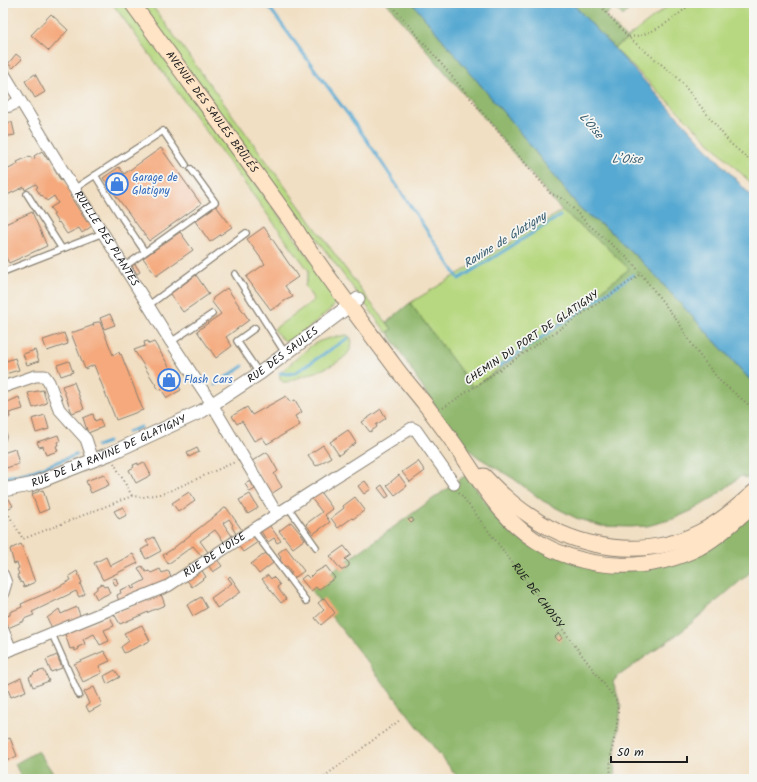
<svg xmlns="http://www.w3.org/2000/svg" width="757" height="782" font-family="Kalam,sans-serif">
<rect width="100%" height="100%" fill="#f6f6f2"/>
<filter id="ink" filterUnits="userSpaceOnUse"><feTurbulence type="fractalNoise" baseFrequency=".025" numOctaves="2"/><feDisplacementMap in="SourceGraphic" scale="8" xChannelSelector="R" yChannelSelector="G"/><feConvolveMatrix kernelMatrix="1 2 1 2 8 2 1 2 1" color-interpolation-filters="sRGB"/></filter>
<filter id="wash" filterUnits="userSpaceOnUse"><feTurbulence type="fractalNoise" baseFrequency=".012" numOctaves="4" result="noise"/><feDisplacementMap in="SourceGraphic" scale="16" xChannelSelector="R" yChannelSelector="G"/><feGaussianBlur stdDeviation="0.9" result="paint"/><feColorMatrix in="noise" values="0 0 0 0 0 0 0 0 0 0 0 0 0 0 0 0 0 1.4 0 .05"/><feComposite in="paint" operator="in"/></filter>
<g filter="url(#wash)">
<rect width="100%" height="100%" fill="#f1dfc3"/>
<path fill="#b7d880" stroke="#6a7a4e" d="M112 3H125L336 295 334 306 294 341C283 343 280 337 274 329L314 300 305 286 309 271Z
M139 3H150L370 302 392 329 387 333 315 237 301 225Z
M672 3H754V186L614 48Z
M562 211 603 244 630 269 473 388 410 303Z
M347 335 351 338C359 364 304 374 287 382H283C280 379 279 377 280 373L312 345 320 341 334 337Z"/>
<path fill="#91b86e" stroke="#566a45" d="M387 3H412L518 130 582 211 610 231 648 268 754 384V484L747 478 741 476 713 498 693 510 673 519 647 526 629 527 601 526 576 518 543 501 514 479 478 457 461 443 426 393 388 332 392 329 387 322 410 303 473 387 495 373 629 269 603 244 562 211Z
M572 3H636L623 16 614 6 605 16 627 39 614 48Z
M466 475 486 502 511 528 612 569 723 539 754 514V569L682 631 617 677 613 682 621 706 614 761 615 779H459L309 588Z
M38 751 57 779H22L15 764Z"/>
<path fill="#57a9d2" stroke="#3a6277" d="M412 3H572L754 199V384L648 268 610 231 582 211 518 130Z"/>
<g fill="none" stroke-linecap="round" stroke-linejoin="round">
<path stroke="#57a9d2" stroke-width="3" d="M266 3 366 139 459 279 560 216
M499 366 633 275
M280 373 288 374 295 373 348 338
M215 385 243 366
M128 432 141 427
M97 446 108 442
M3 478 33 471 76 455"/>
</g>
<g id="blocks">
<path fill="#f5a97b" d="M51 14 68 30 49 51 31 35Z
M16 54 22 59 13 68 8 64Z
M35 74 45 92 35 98 25 81Z
M12 122 15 135 3 137V123Z
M161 148 201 204 149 241 103 178 119 167 124 174Z
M42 151 48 160 50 158 55 168 54 169 61 181 63 180 72 194 70 196 87 222 89 220 92 226 82 233 79 228 67 234 59 222 58 223 53 215 55 214 50 208 58 203 54 196 47 201 42 195 41 196 36 188 38 187 36 184 25 190 24 187 3 197V169H4L5 171 18 164 17 162 30 156 32 159 35 158 34 156Z
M216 206 232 227 210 242 195 221Z
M32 212 47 246 9 263 3 253V225Z
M264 227 298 277 285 286 293 297 286 300 280 304 279 306H277L271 310 246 277 265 264 247 239Z
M180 232 193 250 156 276 143 258Z
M135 264 140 272 137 274 132 266Z
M196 275 209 294 183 312 170 294Z
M227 288 249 320 226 337 232 346 216 358 197 331 221 314 212 302 213 298Z
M110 314 115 325 104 329 100 318Z
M98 322H100L113 355 119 352 120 355 121 354 143 410 116 420 94 365 85 369 71 333 94 325 93 323Z
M64 333 68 344 47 351 43 340Z
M148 341 149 344 154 342 177 379 175 380 181 390 167 398 161 389 159 390 134 350 145 346 144 342Z
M35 350 39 361 27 365 23 354Z
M15 358 19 370 5 374 3 367V362Z
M69 361 73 372 61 376 57 365Z
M74 382 84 409 72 413 62 386Z
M43 390 47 403 33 408 28 393Z
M286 396 290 402 295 400 302 412 295 416 300 425 267 444 262 437 254 441 242 421 237 424 232 416 247 407 252 415Z
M19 397 23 409 9 413 10 417 3 420V404Z
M381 409 386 418 376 425 377 427 370 432 362 422Z
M93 414 95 421 100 419 103 427 88 433 83 418Z
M45 415 49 429 36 433 32 419Z
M348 430 356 443 339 455 330 442Z
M3 433 7 434 5 441H3Z
M58 435 60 441 57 442 58 445 56 446 58 451 46 455 43 446 39 447 37 442Z
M323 445 331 457 316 466 308 455Z
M197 448 199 452 189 457 187 453Z
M15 449 19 464 6 468 3 459V453Z
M267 452 278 471 274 474 282 487 271 494 252 461Z
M418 461 425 471 410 482 402 472Z
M144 462 151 475 136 483 129 470 134 467 133 465 138 463V465Z
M104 474 109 485 91 493 86 481Z
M399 475 407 486 395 495 387 485Z
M250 481 255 489 250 492 245 484Z
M365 481 371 489 364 494 358 486Z
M382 485 389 496 386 498 378 488Z
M43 490 49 509 39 513 32 494Z
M189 492 195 501 182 510 181 509 178 511 172 503Z
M320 492 333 509 325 515 330 522 313 534 306 524 322 512 311 498Z
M250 494 258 508 248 514 239 500Z
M355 497 365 510 353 519 352 518 338 528 331 518 344 508 343 506Z
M3 499H9L13 506 7 509Z
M123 507 127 515 119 519 114 511Z
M226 507 242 530 236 534 232 527 233 525 229 519 223 523 232 536 224 542 215 530 200 541 208 552 202 556 193 546 168 564 163 555 171 550Z
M412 518 414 521 411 523 408 520Z
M291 522 305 539 293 548 279 531Z
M269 525 281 541 277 543 274 538 268 542 260 530Z
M252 535 258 542 243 552 238 545Z
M154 537 161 551 146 559 141 550 149 545 146 541Z
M21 544 35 582 24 587 22 582 21 583 17 575 19 574 17 569 19 568 17 563 14 564 10 549Z
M344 546 351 555 345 559 349 563V566L343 570H341L330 556Z
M286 547 304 571 293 579 290 574 292 573 287 566 285 567 280 560 281 558 278 553Z
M266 553 273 563 259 574 251 564Z
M133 554 138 563 103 580 94 563 106 557 110 566Z
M216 558 222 566 213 572 208 565Z
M142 566 146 572 149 571 151 573 160 569 162 573 167 571 169 572 171 578 166 582 119 602 117 595 121 593 120 590 131 586 132 589 135 588 134 586 145 580 138 568Z
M326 566 335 578 318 590 316 587 311 591 301 579 306 575 309 578 314 573Z
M201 569 206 577 192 587 186 579Z
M77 571 82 583 80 584 85 594 79 597 76 591 32 612 34 615 24 619V621L8 628 4 617 10 615V612L22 607 21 604 51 591 71 580 69 576Z
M268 575 271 579 273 577 276 580 280 585 277 587 286 599 281 603 262 579Z
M230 576 241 592 217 608 211 598 232 583 228 578Z
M116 578 118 584 115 585 112 579Z
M102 584 104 587 107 586 110 593 97 599 93 592 97 589V587Z
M161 594 165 605 120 624 114 614Z
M201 597 207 608 193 616 187 605Z
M324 598 335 613 321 625 315 618 324 610 318 603Z
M77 607 81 618 52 628 47 618 59 609 61 614Z
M110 616 114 626 104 630 109 641 100 645 94 634 83 639 85 644 78 647 79 649 75 651 74 648 70 649 65 634Z
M142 625 150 641 124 653 121 647 129 641 124 633Z
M559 633 562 638 559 641 555 637Z
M104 651 110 661 99 666 102 673 83 682 74 664Z
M57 655 62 668 51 672 46 660Z
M44 670 49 681 33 687 29 677 34 674 33 673Z
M115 670 120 677 107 684 104 676Z
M21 678 26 691 11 697 6 685Z
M94 687 102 705 89 712 86 706 89 704 84 692Z
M10 738 17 756 5 762 3 756V741Z"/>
</g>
</g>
<g filter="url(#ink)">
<use href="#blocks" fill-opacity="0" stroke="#867e70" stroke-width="1"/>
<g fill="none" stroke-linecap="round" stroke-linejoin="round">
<g stroke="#867e70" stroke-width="8">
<path id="service" d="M95 175 119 214
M74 189 163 131 186 165
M27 194 62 249
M122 218 145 252
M124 267 215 202 191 169
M3 272 103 233
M235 274 285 353
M149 305 246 233
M255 328 237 341 259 373
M171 342 212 314
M288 507 316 547
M253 530 306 601
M52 634 79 695"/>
</g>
<g stroke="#867e70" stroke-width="13">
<g id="minor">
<path id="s2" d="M3 72 68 179 103 233 171 342 212 404 277 514"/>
<path d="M3 107 10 106 20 101"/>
<path d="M3 387 35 376H45L49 382 59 409 86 439 93 460"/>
<path d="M3 575 6 583 3 593"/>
<path d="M3 630 11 650"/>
<path id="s3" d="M3 653 168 586 277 514 412 428 416 430 454 484"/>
</g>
</g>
<g stroke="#867e70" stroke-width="15">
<g id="tertiary">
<path id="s4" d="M3 490 30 485 109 454 202 411 260 373 358 299"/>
</g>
</g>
<g stroke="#867e70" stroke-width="17">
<g id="secondary">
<path id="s5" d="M132 3C184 75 237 146 289 219 295 227 300 237 306 245 334 286 364 325 393 364 403 378 414 390 425 404 437 420 449 436 460 452 484 488 505 525 545 546 593 571 652 572 700 547 720 536 737 519 754 504"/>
<path d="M484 476C498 491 513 505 530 516 580 550 645 560 700 532 720 522 737 507 754 492"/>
</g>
</g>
<g stroke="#867e70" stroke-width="2" stroke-dasharray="1 3" stroke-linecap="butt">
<path d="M390 3 547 189 550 193 565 200 588 224 632 262 679 323 696 351 721 382 754 409"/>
<path d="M598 3 628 37 678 78 730 143 754 164"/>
<path d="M629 37C654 35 673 19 692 3"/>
<path d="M443 408 641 274"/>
<path d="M114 463 132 496"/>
<path id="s1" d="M459 492 616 700C624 720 605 753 612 779"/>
<path d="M3 505 23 539 132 496 143 497 165 493 235 462"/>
<path d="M321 779 400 720"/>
</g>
<use href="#service" stroke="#fff" stroke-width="5.5"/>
<use href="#minor" stroke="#fff" stroke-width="11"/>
<use href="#tertiary" stroke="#fff" stroke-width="13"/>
<use href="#secondary" stroke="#ffe4c6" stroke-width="15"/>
</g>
</g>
<defs>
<g id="shop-ring" transform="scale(1.15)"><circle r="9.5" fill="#f6f6f2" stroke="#3f7fe0" stroke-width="1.5"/><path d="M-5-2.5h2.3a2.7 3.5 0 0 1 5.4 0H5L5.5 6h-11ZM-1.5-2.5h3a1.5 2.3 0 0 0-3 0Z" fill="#3f7fe0"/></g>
</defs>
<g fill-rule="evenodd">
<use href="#shop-ring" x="117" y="184"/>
<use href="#shop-ring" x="169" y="380"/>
</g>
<g text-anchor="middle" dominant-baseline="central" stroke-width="3.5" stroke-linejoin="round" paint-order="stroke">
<g font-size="11" fill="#1c1c1c" stroke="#f6f6f2">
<text stroke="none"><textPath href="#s5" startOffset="135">AVENUE DES SAULES BRÛLÉS</textPath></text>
<text stroke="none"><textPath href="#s2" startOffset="196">RUELLE DES PLANTES</textPath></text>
<text transform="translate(532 338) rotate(-34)">CHEMIN DU PORT DE GLATIGNY</text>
<text stroke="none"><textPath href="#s4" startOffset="313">RUE DES SAULES</textPath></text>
<text stroke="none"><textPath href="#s4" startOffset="113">RUE DE LA RAVINE DE GLATIGNY</textPath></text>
<text stroke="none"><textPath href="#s3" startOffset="234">RUE DE L'OISE</textPath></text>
<text stroke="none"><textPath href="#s1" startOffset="130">RUE DE CHOISY</textPath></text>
</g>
<g font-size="11" fill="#366cbe" stroke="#f6f6f2" text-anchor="start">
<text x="132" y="178">Garage de<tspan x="132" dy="13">Glatigny</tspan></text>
<text x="184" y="380">Flash Cars</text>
</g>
<g font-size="12" font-style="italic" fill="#375b6e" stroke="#f6f6f2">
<text transform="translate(591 126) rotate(49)">L'Oise</text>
<text x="627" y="159">L’Oise</text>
<text transform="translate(505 240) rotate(-32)">Ravine de Glatigny</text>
</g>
</g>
<rect width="757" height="782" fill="none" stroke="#f6f6f2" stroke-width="16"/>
<path d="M611 756v6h76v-6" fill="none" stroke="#1c1c1c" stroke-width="2"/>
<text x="617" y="756" font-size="12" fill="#1c1c1c" stroke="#f6f6f2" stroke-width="3" paint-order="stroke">50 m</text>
</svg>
